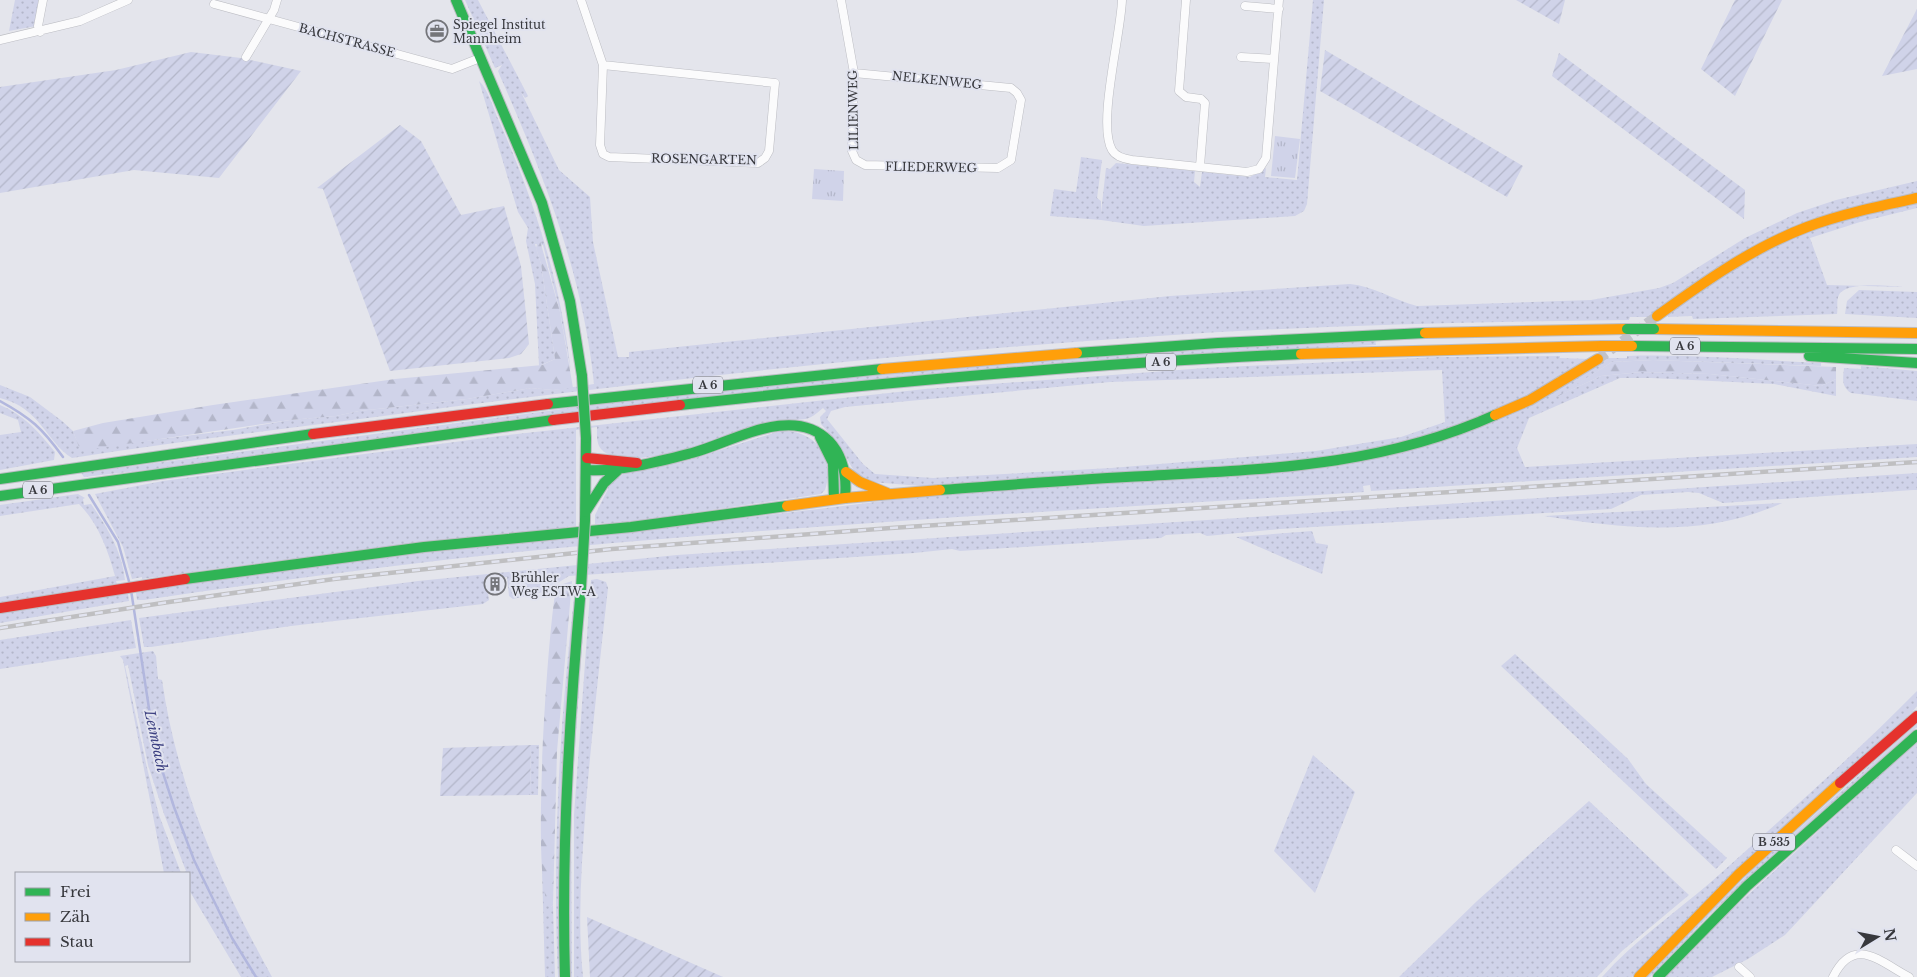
<svg xmlns="http://www.w3.org/2000/svg" width="1917" height="977" font-family="'Libre Baskerville',serif">
<defs>
<pattern id="grass-dots" width="8" height="8" patternUnits="userSpaceOnUse" patternTransform="scale(1.25)"><rect width="8" height="8" fill="#d0d3e9"/><path d="M2 2h.1M6 6h.1" fill="none" stroke="#b3b6c9" stroke-width="1.8" stroke-linecap="round"/></pattern>
<pattern id="forest-firs" width="22" height="20" patternUnits="userSpaceOnUse" patternTransform="scale(1.25)"><rect width="22" height="20" fill="#d0d3e9"/><path d="M5 1l3.5 6h-7zM16 11l3.5 6h-7z" fill="#b3b6c9"/></pattern>
<pattern id="park-tufts" width="24" height="20" patternUnits="userSpaceOnUse" patternTransform="scale(1.25)"><rect width="24" height="20" fill="#d0d3e9"/><path d="M3 7l-1-3M5 7V3M7 7l1-3M15 17l-1-3M17 17v-4M19 17l1-3" fill="none" stroke="#b3b6c9"/></pattern>
<pattern id="garden-furrows" width="10" height="10" patternUnits="userSpaceOnUse" patternTransform="scale(1.25)"><rect width="10" height="10" fill="#d0d3e9"/><path d="M-1 1l2-2M0 10L10 0M9 11l2-2" fill="none" stroke="#b3b6c9"/></pattern>
</defs>
<rect width="100%" height="100%" fill="#e4e5ec"/>
<path fill="url(#grass-dots)" fill-rule="evenodd" d="M15 0H41L36 26 9 31Z
M465 0H478L528 96 525 98 521 92 559 170 590 197 593 242 618 357H629V352L1170 296 1350 284C1373 286 1394 300 1417 306L1591 300 1659 288 1673 283 1745 238 1797 213 1836 200 1917 181V193L1753 247 1730 260 1649 317H1630L1629 320C1472 322 1315 325 1158 336 901 353 646 381 391 415 285 429 178 441 72 458 45 441 41 408 0 398V385L30 397 62 421 73 431 80 449 233 430 290 420 336 416 359 411 467 399 531 388 553 390 594 384C583 275 544 175 500 76L498 71 502 65 495 68Z
M1313 0H1324L1307 204 1304 211 1295 216 1144 226 1101 220 1050 216 1054 189 1076 192 1081 157 1102 160 1097 198 1101 201V213L1106 168 1110 169 1116 163 1195 171 1194 182 1200 187 1202 172 1250 177 1266 168 1265 177 1297 180Z
M479 81C488 89 494 110 499 121 535 202 561 284 571 372L560 312 543 245 535 244 541 264 555 359 539 366 535 284 526 241 528 228 518 212Z
M1917 202V208L1860 222 1810 238 1827 285 1904 287C1890 286 1846 281 1839 295 1836 300 1838 308 1837 314L1693 319 1692 316 1668 317V314C1714 281 1760 250 1813 230 1847 217 1882 210 1917 202Z
M1859 290 1917 292V318L1845 314 1847 301Z
M1375 339 1376 345 1136 357 84 477 81 473 622 401 1014 361Z
M1560 356V358L1590 359C1546 386 1501 412 1452 429 1396 448 1332 458 1273 465L921 486 871 482 855 473 840 446 821 424 820 417 826 411 823 408C819 411 815 415 811 417 804 422 781 418 770 422 739 432 625 478 601 449 596 443 597 434 597 427L576 430V526L565 527 564 529C423 543 282 559 142 579V577L132 579 123 547 95 494 163 481 500 436 925 389 1205 368 1439 357ZM1442 370 1445 422 1401 437 1316 451 1111 468 933 478 875 474 863 464 827 419 831 411 845 407 1110 382Z
M1627 356C1691 354 1757 360 1821 363V366L1653 360 1612 362 1562 394 1601 376 1641 372 1710 374 1821 386 1836 379V396L1774 384 1651 378H1620L1529 418 1517 448 1525 467 1917 444V457L1371 491 1370 485 1363 486 1364 492C1095 509 827 523 559 548 420 561 282 580 144 600H137L136 593 145 591V589L367 559 662 528 925 496 1065 485 1266 474 1338 466 1402 453 1465 433 1542 399 1607 358H1627Z
M1861 366 1917 371V401L1851 393C1841 386 1843 379 1844 368L1861 369Z
M0 405C24 415 39 432 55 452L54 460 0 470V435L21 432 18 420 0 413Z
M780 431C815 429 836 457 825 490L821 494 609 525 608 523 595 524V515L608 489V485L625 473 686 461Z
M1917 473V490H1913L1723 503 1699 493 1688 492 1641 495 1611 509 1280 529 1207 536 1200 533 1166 535 1161 538 960 551 952 549 914 553 569 576 543 592 513 599 509 596 507 577 486 579 489 600 483 604 291 626 151 647H144L139 618 418 581 677 555Z
M78 494 85 498 83 499 84 505 91 504C107 527 122 551 125 580L116 581 117 584 0 603V597L115 576C108 550 98 523 79 504L0 516V505Z
M1782 503C1704 538 1627 529 1544 516Z
M1312 531 1316 543 1328 545 1322 574 1236 537Z
M597 579 606 582 608 588C600 659 592 731 586 803 582 861 577 919 583 977H574V815L591 580Z
M586 588 571 807 572 977H569V813Z
M575 589 559 819 560 977H558C552 847 560 718 575 589Z
M119 592 120 595 128 594 129 601 0 623V612Z
M131 620 136 648 0 669V640Z
M153 651 156 656 158 679 162 680C177 786 220 883 272 977H241L189 890V873H183L186 871 164 814 148 765 128 665 125 666 147 768 159 815 181 873H164L123 660 120 656Z
M1515 654 1628 759 1646 784 1727 858 1716 869 1501 666Z
M1917 691V706L1913 711 1632 977H1602C1634 941 1675 913 1711 882 1780 820 1851 758 1917 691Z
M1917 724V727L1713 911 1650 977H1646L1750 872Z
M1917 742V793L1785 935 1748 959 1712 977H1665L1718 922Z
M531 745H539L538 795H530Z
M1313 755 1355 792 1315 893 1274 851Z
M1589 801 1689 895 1622 951 1597 977H1399L1477 901Z
M542 869 546 897 551 907 553 905 555 977H545Z"/>
<path fill="url(#forest-firs)" d="M539 237 560 312 573 388 553 390 531 388 467 399 359 411 336 416 290 420 85 450H80L73 431 103 423 213 405 395 379 542 365 555 359 541 264 536 248Z
M1653 360 1836 367V379L1821 386 1710 374 1641 372 1601 376 1556 397 1612 362Z
M572 581 557 751 553 905 550 908C530 885 548 636 555 595L560 585Z"/>
<path fill="url(#park-tufts)" d="M1275 136 1300 139 1295 178 1271 176Z
M814 169 844 171 843 201 812 199Z"/>
<path fill="url(#garden-furrows)" d="M1516 0H1565L1559 24Z
M1735 0H1782L1735 96 1701 69Z
M1917 9V69L1882 76Z
M1325 50 1523 166 1507 197 1320 91Z
M191 52 241 58 301 71 219 178 134 170 0 193V87L116 70Z
M1559 53 1745 190 1744 219 1552 76Z
M400 125 421 141 461 215 504 206 521 266 529 344 521 354 509 358 390 371 323 189 317 188Z
M531 745 530 795 440 796 443 748Z
M587 917 723 977H590Z"/>
<g fill="none" stroke-linecap="round" stroke-linejoin="round">
<path stroke="#b2b7de" stroke-width="2.5" d="M0 401C31 418 42 428 63 457
M89 495 118 542 130 585
M131 590 155 748 174 807 194 860 232 938 256 977"/>
<path stroke="#c1c2c9" stroke-width="10" stroke-dasharray="10 5" stroke-linecap="butt" d="M1598 359 1657 316"/>
<g stroke="#bcbdc3" stroke-width="9">
<path id="street" d="M581 0 603 65 600 145 603 154 609 157 758 163 765 158 769 151 775 83 603 65
M841 0 854 73 852 151 856 160 865 165 998 168 1011 160 1021 100 1017 93 1011 88 854 73
M1122 0C1121 34 1097 124 1112 150 1116 157 1125 159 1132 160L1247 172 1259 169 1266 158 1279 0
M1186 0 1179 91 1186 97 1201 99 1205 103 1200 166
M214 4 452 69 480 58
M1245 6 1279 9
M40 32 38 26 43 0
M0 40 80 21 128 0
M246 57 274 10 277 0
M1241 57 1274 59
M1896 850 1917 866
M1739 967 1750 977
M1833 977C1854 935 1879 961 1909 977"/>
</g>
<g stroke="#bcbdc3" stroke-width="12">
<path id="fast" d="M456 0 542 203 570 301 582 376
M1632 346 1917 349
M1077 353 1218 343 1425 333
M1809 356 1917 363
M548 404 882 369
M680 405C887 382 1093 363 1301 354
M820 437 833 463 834 499
M587 470C620 472 661 461 692 453 733 442 792 404 829 441 844 457 847 477 845 498
M0 479 313 434
M940 490C1009 485 1078 479 1147 476 1268 469 1382 466 1495 415
M0 496 553 420
M586 511 604 483 618 470
M585 521 586 438
M185 579 424 547 631 527 787 506
M565 977C561 847 569 718 581 588
M1658 977 1747 886 1917 735"/>
</g>
<g stroke="#bcbdc3" stroke-width="12">
<path id="slow" d="M1657 316C1704 282 1752 248 1807 227 1842 214 1880 206 1917 198
M1654 329 1917 333
M1425 333 1627 329
M1301 354 1602 346
M882 369 1077 353
M1495 415 1530 400 1598 359
M846 472 860 482 887 493
M787 506 845 498 940 490
M1639 977 1739 874 1840 783"/>
</g>
<g stroke="#bcbdc3" stroke-width="12">
<path id="jam" d="M553 420 680 405
M313 434 548 404
M587 458 637 463
M0 608 185 579
M1840 783 1917 716"/>
</g>
<use href="#street" stroke="#fbfbfc" stroke-width="8"/>
<use href="#fast" stroke="#30b455" stroke-width="10"/>
<use href="#slow" stroke="#ff9f0a" stroke-width="10"/>
<use href="#jam" stroke="#e5322d" stroke-width="10"/>
<g stroke="#bfbfc1" stroke-width="4.5">
<path id="rail" d="M0 628 169 602 334 579 612 549 891 528 1917 462"/>
</g>
<use href="#rail" stroke="#e1e3ef" stroke-width="2.5" stroke-dasharray="8" stroke-linecap="butt"/>
<g stroke="#bcbdc3" stroke-width="12" stroke-linecap="butt">
<path id="fast-bridge" d="M1627 329H1654
M582 376 586 438
M581 588 585 521"/>
</g>
<g stroke="#bcbdc3" stroke-width="12" stroke-linecap="butt">
<path id="slow-bridge" d="M1602 346H1632"/>
</g>
<use href="#fast-bridge" stroke="#30b455" stroke-width="10"/>
<use href="#slow-bridge" stroke="#ff9f0a" stroke-width="10"/>
</g>
<defs>
<g id="office-ring" transform="scale(1.125)"><circle r="9.5" fill="#e1e3ef" stroke="#74757a" stroke-width="1.5"/><path d="M-6-3h4V-5.5h4V-3h4V5H-6ZM-1-4.5V-3h2v-1.5ZM-6 0V1H6V0Z" fill="#74757a"/></g>
<g id="building-ring" transform="scale(1.125)"><circle r="9.5" fill="#e1e3ef" stroke="#74757a" stroke-width="1.5"/><path d="M-4-6H4V6H1V3H-1V6H-4ZM-2.5-4.3h1.7v1.8h-1.7ZM.8-4.3h1.7v1.8H.8ZM-2.5-1h1.7V.8h-1.7ZM.8-1h1.7V.8H.8Z" fill="#74757a"/></g>
</defs>
<g fill-rule="evenodd">
<use href="#office-ring" x="437" y="31"/>
<use href="#building-ring" x="495" y="584"/>
</g>
<g text-anchor="middle" dominant-baseline="central" stroke-width="4" stroke-linejoin="round" paint-order="stroke">
<g fill="#e1e3ef" stroke="#6a6b72" stroke-width="1">
<rect x="1670" y="337.5" width="30" height="17" rx="4"/>
<rect x="1146" y="353.5" width="30" height="17" rx="4"/>
<rect x="693" y="376.5" width="30" height="17" rx="4"/>
<rect x="23" y="481.5" width="30" height="17" rx="4"/>
<rect x="1753" y="833.5" width="42" height="17" rx="4"/>
</g>
<g font-size="11" font-weight="bold" fill="#37383d">
<text x="1685" y="346">A 6</text>
<text x="1161" y="362">A 6</text>
<text x="708" y="385">A 6</text>
<text x="38" y="490">A 6</text>
<text x="1774" y="842">B 535</text>
</g>
<g font-size="12" fill="#37383d" stroke="#e1e3ef" text-anchor="start">
<text x="453" y="24">Spiegel Institut<tspan x="453" dy="14">Mannheim</tspan></text>
<text x="511" y="577">Brühler<tspan x="511" dy="14">Weg ESTW-A</tspan></text>
</g>
<g font-size="12" fill="#37383d" stroke="#e1e3ef">
<text transform="translate(347 40) rotate(15)">BACHSTRASSE</text>
<text transform="translate(937 80) rotate(6)">NELKENWEG</text>
<text transform="translate(853 110) rotate(-91)">LILIENWEG</text>
<text transform="translate(704 159) rotate(1)">ROSENGARTEN</text>
<text transform="translate(931 167) rotate(1)">FLIEDERWEG</text>
</g>
<g font-size="14" font-style="italic" fill="#3d4182" stroke="#e1e3ef">
<text transform="translate(156 741) rotate(78)">Leimbach</text>
</g>
</g>
<rect x="15" y="872" width="175" height="90" fill="#e1e3ef" stroke="#9d9fa8"/>
<rect x="25" y="888" width="25" height="8" fill="#30b455" stroke="#9d9fa8"/>
<text x="60" y="897" font-size="15" fill="#37383d">Frei</text>
<rect x="25" y="913" width="25" height="8" fill="#ff9f0a" stroke="#9d9fa8"/>
<text x="60" y="922" font-size="15" fill="#37383d">Zäh</text>
<rect x="25" y="938" width="25" height="8" fill="#e5322d" stroke="#9d9fa8"/>
<text x="60" y="947" font-size="15" fill="#37383d">Stau</text>
<g transform="translate(1877 937) rotate(80)" stroke="#e1e3ef" stroke-width="4" paint-order="stroke">
<path d="M0-4L9 19L0 12L-9 19Z" fill="#37383d"/>
<text y="-8" font-size="14" font-weight="bold" text-anchor="middle" fill="#37383d">N</text>
</g>
</svg>
